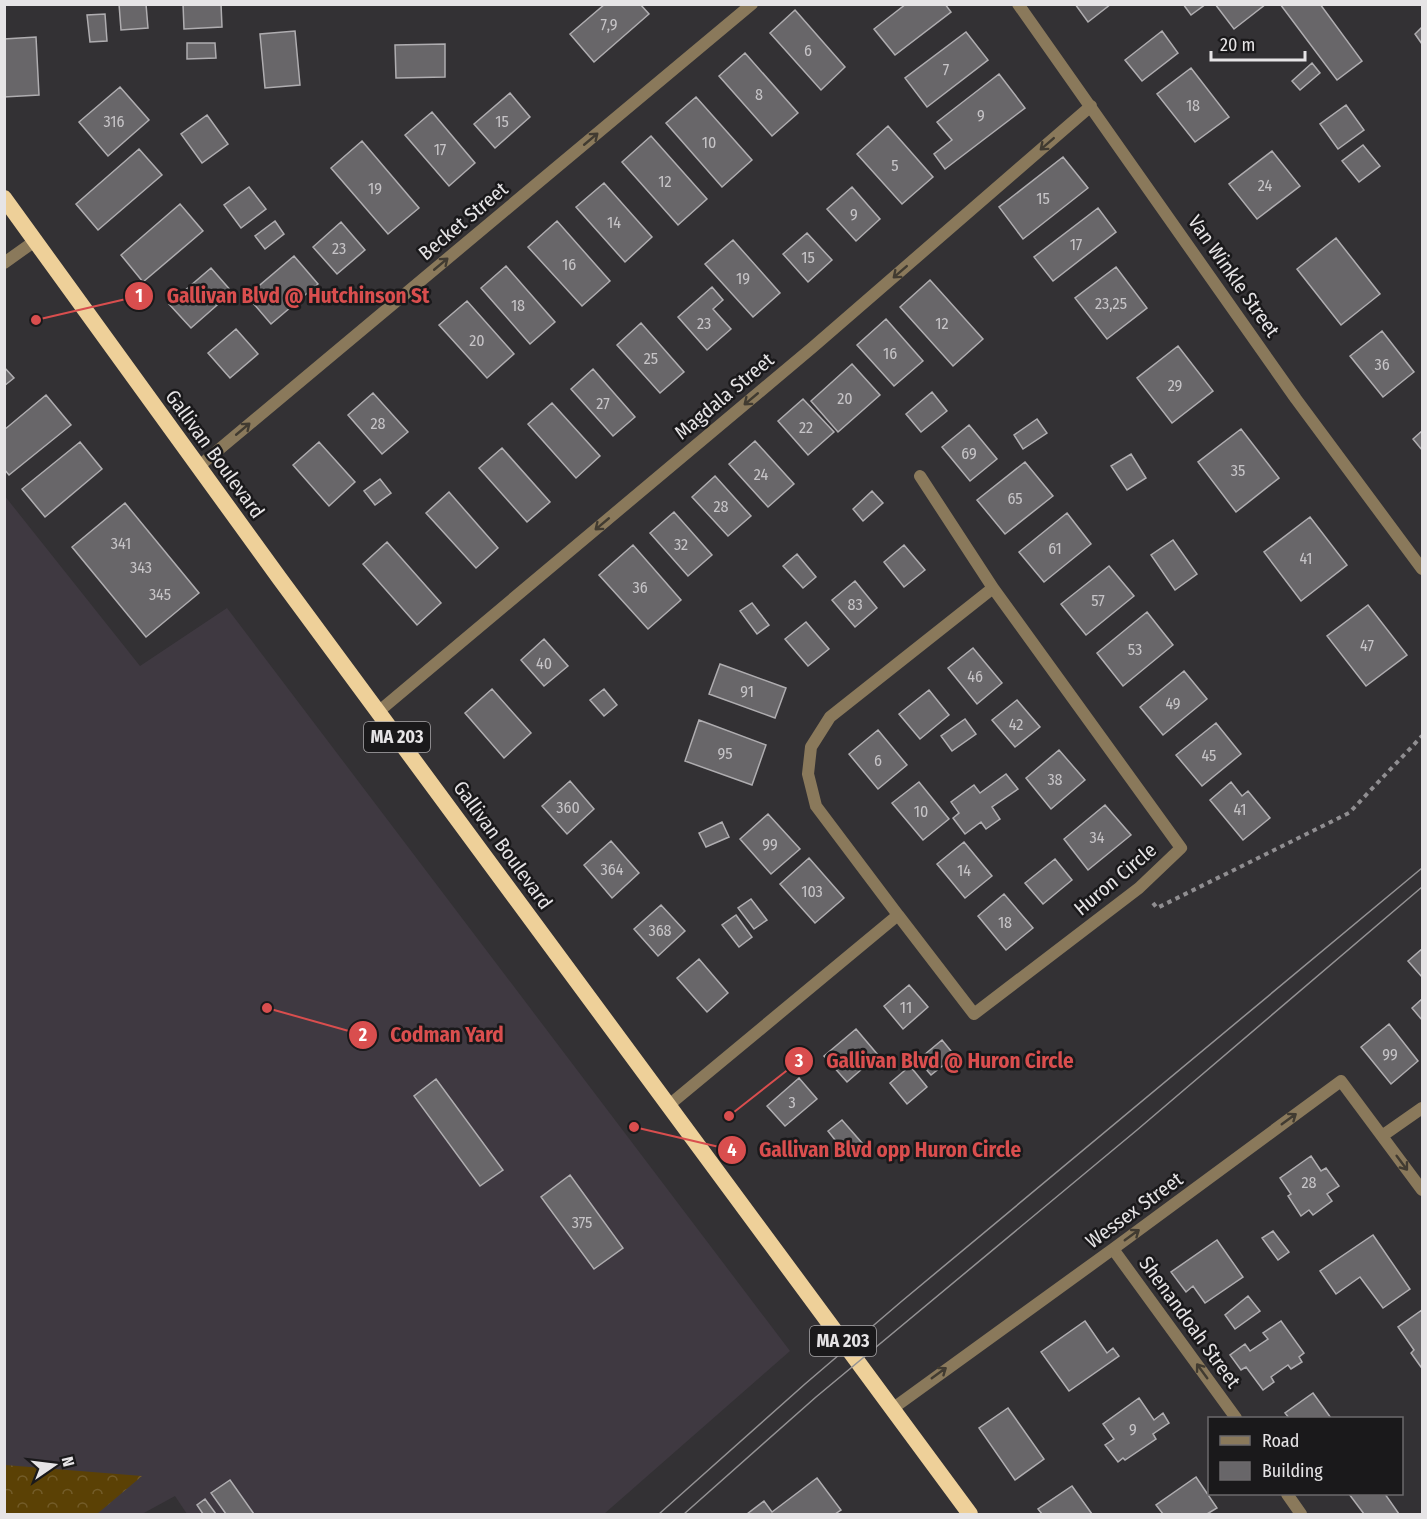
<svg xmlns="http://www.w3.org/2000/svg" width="1427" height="1519" font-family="'Fira Sans Condensed',sans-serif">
<defs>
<pattern id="forest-crowns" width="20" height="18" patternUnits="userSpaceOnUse" patternTransform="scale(1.5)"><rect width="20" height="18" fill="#5b4105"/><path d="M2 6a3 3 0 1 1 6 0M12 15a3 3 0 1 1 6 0" fill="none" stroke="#735c29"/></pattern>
</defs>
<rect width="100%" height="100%" fill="#333134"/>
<path fill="#3f3941" d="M4 495 140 666 227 608 790 1351 604 1514H187L175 1496 142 1514H5Z"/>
<path fill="url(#forest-crowns)" d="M5 1465 142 1476 97 1514H5Z"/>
<path fill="#686669" stroke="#afadb0" stroke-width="1.5" d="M119 4H146L148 28 121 30Z
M183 4H221L222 27 184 29Z
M605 4H640L649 14 594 62 570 34Z
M906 4H945L951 12 895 55 874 29Z
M1075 4H1111L1088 22Z
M1183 4H1206L1191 15Z
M1215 4H1266L1234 29Z
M1280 4H1320L1362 61 1337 80Z
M795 10 845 67 821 90 770 33Z
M105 14 107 41 90 42 87 15Z
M1422 27V44L1415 34Z
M295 31 300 85 265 88 260 34Z
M1162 31 1178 53 1142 81 1125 60Z
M966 32 988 60 927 107 905 78Z
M36 37 39 95 4 97V39Z
M187 43H215L216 58 187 59Z
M445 44V77L396 78 395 45Z
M745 53 798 113 772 136 719 76Z
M1312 63 1320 73 1300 90 1292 81Z
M1191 68 1229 117 1195 142 1157 94Z
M999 74 1025 108 945 169 934 154 952 140 937 122Z
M120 87 149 120 108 156 79 122Z
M510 93 530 117 495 148 474 124Z
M696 97 752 160 722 187 666 123Z
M1346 105 1364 130 1338 149 1320 124Z
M432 112 475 163 449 186 405 135Z
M207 115 228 144 202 163 181 134Z
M888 126 933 177 902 204 857 154Z
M651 136 707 199 678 225 622 162Z
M362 141 419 208 388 234 331 168Z
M1363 145 1380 166 1359 182 1342 161Z
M139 149 162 175 98 230 76 204Z
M1272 151 1300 186 1257 219 1229 184Z
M1063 157 1088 188 1023 239 999 207Z
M604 183 652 237 625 262 576 207Z
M249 187 266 209 241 228 224 205Z
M852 187 880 219 856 241 827 209Z
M180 204 203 231 143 282 121 255Z
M1098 208 1116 232 1053 281 1034 257Z
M275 221 284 234 265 249 255 236Z
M557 221 610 281 582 306 528 247Z
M341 222 365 250 337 274 313 247Z
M807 233 832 260 808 282 783 254Z
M1336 238 1380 294 1341 325 1297 269Z
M733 240 780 293 753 317 705 264Z
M294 256 318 284 271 324 247 296Z
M506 266 555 322 530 344 481 288Z
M1116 267 1147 308 1107 339 1075 298Z
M211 268 232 292 191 328 169 304Z
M930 280 983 339 953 366 900 307Z
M712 287 723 300 713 309 731 329 707 350 678 317Z
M467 301 514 354 487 378 439 325Z
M886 319 923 361 894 386 857 345Z
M641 323 684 372 660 393 617 345Z
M236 329 258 354 230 378 208 353Z
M1382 331 1414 372 1383 397 1350 356Z
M1178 346 1213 391 1172 423 1137 378Z
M852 364 880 395 838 432 811 401Z
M4 367 14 378 4 386Z
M593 369 635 417 613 436 571 389Z
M932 392 947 411 921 432 906 414Z
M373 393 408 432 382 454 348 415Z
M46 395 71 425 9 475 4 469V430Z
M803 399 834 432 808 455 778 421Z
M552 403 600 456 576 478 528 424Z
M1037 419 1047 433 1023 449 1014 435Z
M969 425 997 459 970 481 942 447Z
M1241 429 1279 478 1236 512 1198 462Z
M1422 431V450L1413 439Z
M755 441 794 484 768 507 729 464Z
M80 442 102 469 45 517 22 489Z
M319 442 355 482 329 506 293 465Z
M502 448 550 502 527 522 479 468Z
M1131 454 1146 478 1127 490 1111 466Z
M1025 462 1053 496 1005 534 977 500Z
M715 476 751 516 728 536 692 497Z
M380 479 391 493 375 505 364 491Z
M872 491 883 503 863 521 853 509Z
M449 492 498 548 476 568 426 513Z
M125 503 199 593 146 637 72 547Z
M674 512 712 555 688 576 650 533Z
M1067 513 1091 544 1044 582 1019 552Z
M1310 517 1347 565 1301 601 1264 552Z
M1173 540 1197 574 1175 590 1151 555Z
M387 542 441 603 417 625 363 564Z
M633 545 681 600 648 629 599 575Z
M904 545 925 570 904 587 884 562Z
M797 554 816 577 803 588 783 566Z
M1109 566 1134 596 1086 635 1061 604Z
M855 581 877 608 855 627 832 600Z
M752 603 769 625 757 634 740 611Z
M1368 605 1407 655 1366 686 1327 636Z
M1147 612 1173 645 1123 686 1097 653Z
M806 622 829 649 808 666 785 639Z
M544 639 568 666 544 686 521 660Z
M973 648 1002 683 977 704 948 668Z
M720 664 786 688 775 718 709 694Z
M1184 671 1207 699 1163 735 1140 707Z
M492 689 531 733 504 758 465 713Z
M604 689 617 705 604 716 590 700Z
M929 690 949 715 920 739 899 714Z
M1017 700 1040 727 1015 747 992 720Z
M965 719 976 734 952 751 941 736Z
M699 720 766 745 752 785 685 761Z
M1216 723 1241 754 1202 786 1176 755Z
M878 730 907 765 878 789 849 754Z
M1059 750 1085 780 1051 809 1026 778Z
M1006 774 1018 789 992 807 1000 819 986 829 981 822 965 834 953 818 959 813 951 802 974 785 980 793Z
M570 781 594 809 567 834 542 806Z
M919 782 949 819 923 840 892 803Z
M1231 782 1242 796 1248 791 1270 818 1243 840 1210 800Z
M1105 805 1131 835 1088 870 1064 839Z
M768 814 800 849 771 874 740 839Z
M722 822 729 837 706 847 699 833Z
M611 841 639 873 612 898 584 865Z
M964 842 992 876 965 898 937 864Z
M809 858 844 898 815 923 780 884Z
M1055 859 1072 880 1043 904 1025 883Z
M1004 894 1033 928 1006 950 978 916Z
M751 899 767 920 754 929 738 908Z
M661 905 685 931 658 956 634 929Z
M736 915 752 937 739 947 722 925Z
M1422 949V977L1408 961Z
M699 959 728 993 707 1012 677 978Z
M909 985 928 1007 903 1029 884 1006Z
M1422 999V1020L1412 1008Z
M1389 1024 1418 1061 1391 1084 1361 1047Z
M856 1029 878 1055 847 1082 824 1056Z
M942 1040 955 1056 931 1075 918 1060Z
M910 1066 927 1087 907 1104 890 1083Z
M799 1078 817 1099 785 1126 767 1106Z
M436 1079 503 1170 480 1186 414 1096Z
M842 1120 862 1143 847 1155 828 1131Z
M1311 1156 1321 1171 1326 1168 1339 1186 1327 1194 1332 1201 1313 1215 1309 1210 1301 1216 1288 1196 1291 1194 1280 1178Z
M570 1175 623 1248 594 1269 541 1197Z
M1273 1231 1289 1252 1278 1260 1262 1238Z
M1373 1235 1410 1289 1383 1308 1360 1277 1336 1294 1320 1271Z
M1217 1240 1243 1277 1205 1303 1193 1286 1186 1292 1171 1272Z
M1248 1296 1260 1311 1235 1329 1225 1315Z
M1422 1310V1366L1421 1367 1411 1353 1414 1350 1398 1327Z
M1085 1321 1107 1353 1113 1348 1119 1356 1069 1391 1041 1352Z
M1281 1321 1304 1353 1299 1357 1302 1362 1291 1369 1288 1365 1271 1377 1274 1382 1263 1390 1246 1367 1241 1370 1230 1355 1245 1344 1250 1351 1268 1339 1263 1333Z
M1313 1393 1331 1418H1289L1285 1413Z
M1139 1398 1154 1420 1163 1413 1169 1423 1153 1434 1156 1439 1125 1460 1123 1458 1118 1462 1105 1445 1114 1439 1103 1424Z
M1008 1408 1044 1459 1015 1480 979 1428Z
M1196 1477 1217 1508 1207 1514H1163L1156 1505Z
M817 1478 841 1510 835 1514H747L764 1501 772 1512Z
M230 1480 254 1514H226L211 1493Z
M1072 1486 1092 1514H1042L1038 1509Z
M1349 1494H1385L1399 1514H1364Z
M205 1499 216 1514H203L197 1505Z"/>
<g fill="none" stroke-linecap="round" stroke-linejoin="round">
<path stroke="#908e91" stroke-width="4" stroke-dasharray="4.5 4.5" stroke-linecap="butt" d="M1153 903 1157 908 1349 813 1422 736"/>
<path stroke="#8a795b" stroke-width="12" d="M1018 4 1296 399 1422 569
M4 263 35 241
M198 467 752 4
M920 476 993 588
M378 712 813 347 1091 106
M669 1105 898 915 974 1014 1139 888 1181 848 993 588 830 717 811 747 808 774 816 806 898 915
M1382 1136 1422 1108
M1113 1249 1236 1418
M892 1409 1113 1249 1341 1081 1422 1190
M1287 1494 1301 1514"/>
<path stroke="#eed099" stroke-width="16" d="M4 198 280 579 970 1514"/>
<path stroke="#949294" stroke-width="1.5" d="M659 1514 805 1384 902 1301 1422 868
M684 1514 816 1397 1137 1130 1422 887"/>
</g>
<defs><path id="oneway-shaft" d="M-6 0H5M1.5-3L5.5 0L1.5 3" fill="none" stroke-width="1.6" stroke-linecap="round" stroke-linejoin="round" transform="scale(1.5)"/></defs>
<g stroke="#413b31">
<use href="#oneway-shaft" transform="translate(591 139) rotate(-40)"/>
<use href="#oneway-shaft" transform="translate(1047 144) rotate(139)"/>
<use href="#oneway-shaft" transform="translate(441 264) rotate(-40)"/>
<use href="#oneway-shaft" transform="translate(900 272) rotate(139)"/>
<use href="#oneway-shaft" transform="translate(751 399) rotate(140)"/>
<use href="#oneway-shaft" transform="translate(243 429) rotate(-40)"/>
<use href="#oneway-shaft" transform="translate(602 524) rotate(140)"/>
<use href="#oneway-shaft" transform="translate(1289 1119) rotate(-36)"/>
<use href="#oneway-shaft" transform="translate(1402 1163) rotate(53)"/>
<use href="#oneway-shaft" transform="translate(1132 1235) rotate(-36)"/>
<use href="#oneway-shaft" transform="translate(1202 1371) rotate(-126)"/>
<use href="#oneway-shaft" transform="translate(939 1373) rotate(-36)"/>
</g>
<g text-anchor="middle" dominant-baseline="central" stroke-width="5" stroke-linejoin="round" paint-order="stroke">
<g font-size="16" fill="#c6c4c7">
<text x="609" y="24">7,9</text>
<text x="808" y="50">6</text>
<text x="946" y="69">7</text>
<text x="759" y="94">8</text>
<text x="1193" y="105">18</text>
<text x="981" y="115">9</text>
<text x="114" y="121">316</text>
<text x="502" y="121">15</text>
<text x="709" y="142">10</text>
<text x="440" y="149">17</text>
<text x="895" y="165">5</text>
<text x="665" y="181">12</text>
<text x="1265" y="185">24</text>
<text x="375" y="188">19</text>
<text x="1043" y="198">15</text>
<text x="854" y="214">9</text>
<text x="614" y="222">14</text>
<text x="1076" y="244">17</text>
<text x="339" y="248">23</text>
<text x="808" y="257">15</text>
<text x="569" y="264">16</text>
<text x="743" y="278">19</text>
<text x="1111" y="303">23,25</text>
<text x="518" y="305">18</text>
<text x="704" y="323">23</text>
<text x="942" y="323">12</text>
<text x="477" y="340">20</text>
<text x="890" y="353">16</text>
<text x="651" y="358">25</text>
<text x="1382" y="364">36</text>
<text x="1175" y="385">29</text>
<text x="845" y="398">20</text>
<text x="603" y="403">27</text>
<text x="378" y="423">28</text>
<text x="806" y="427">22</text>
<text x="969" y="453">69</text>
<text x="1238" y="470">35</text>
<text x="761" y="474">24</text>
<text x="1015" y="498">65</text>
<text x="721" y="506">28</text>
<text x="121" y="543">341</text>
<text x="681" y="544">32</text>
<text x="1055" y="548">61</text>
<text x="1306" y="558">41</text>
<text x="141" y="567">343</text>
<text x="640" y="587">36</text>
<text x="160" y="594">345</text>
<text x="1098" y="600">57</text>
<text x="855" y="604">83</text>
<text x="1367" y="645">47</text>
<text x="1135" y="649">53</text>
<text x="544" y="663">40</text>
<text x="975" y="676">46</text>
<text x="747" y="691">91</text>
<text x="1173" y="703">49</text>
<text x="1016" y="724">42</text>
<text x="725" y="753">95</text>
<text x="1209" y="755">45</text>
<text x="878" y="760">6</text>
<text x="1055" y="779">38</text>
<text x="568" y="807">360</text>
<text x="1240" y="809">41</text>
<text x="921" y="811">10</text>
<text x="1097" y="837">34</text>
<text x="770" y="844">99</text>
<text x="612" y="869">364</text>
<text x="964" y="870">14</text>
<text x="812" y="891">103</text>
<text x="1005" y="922">18</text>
<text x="660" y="930">368</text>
<text x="906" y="1007">11</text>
<text x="1390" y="1054">99</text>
<text x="792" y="1102">3</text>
<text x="1309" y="1182">28</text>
<text x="582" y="1222">375</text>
<text x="1133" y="1429">9</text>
</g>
<g fill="#1a191b" stroke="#a9a7a9" stroke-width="1.5">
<rect x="364" y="722" width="66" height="30" rx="4.5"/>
<rect x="810" y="1326" width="66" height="30" rx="4.5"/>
</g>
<g font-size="18" font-weight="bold" fill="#e6e4e6">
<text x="397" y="737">MA 203</text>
<text x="843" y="1341">MA 203</text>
</g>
<g font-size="20" fill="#e6e4e6" stroke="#1a191b">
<text transform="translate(463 221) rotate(-40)">Becket Street</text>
<text transform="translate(1234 276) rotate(55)">Van Winkle Street</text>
<text transform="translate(724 396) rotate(-40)">Magdala Street</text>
<text transform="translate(215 454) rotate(54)">Gallivan Boulevard</text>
<text transform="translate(503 845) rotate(54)">Gallivan Boulevard</text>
<text transform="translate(1115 879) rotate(-40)">Huron Circle</text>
<text transform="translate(1134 1210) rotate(-36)">Wessex Street</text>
<text transform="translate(1190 1322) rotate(54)">Shenandoah Street</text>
</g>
</g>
<path fill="none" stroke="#d94e4e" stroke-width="2" d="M36 320L139 296M267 1008L363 1035M729 1116L799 1061M634 1127L732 1150"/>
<g fill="#d94e4e" stroke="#1a191b" stroke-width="2">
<circle cx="36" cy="320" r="6"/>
<circle cx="267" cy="1008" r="6"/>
<circle cx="729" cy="1116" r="6"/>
<circle cx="634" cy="1127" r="6"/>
<circle cx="139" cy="296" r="15"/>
<circle cx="363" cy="1035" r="15"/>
<circle cx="799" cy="1061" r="15"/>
<circle cx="732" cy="1150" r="15"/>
</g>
<g font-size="18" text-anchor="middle" font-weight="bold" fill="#fff">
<text x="139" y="302">1</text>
<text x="363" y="1041">2</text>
<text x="799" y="1067">3</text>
<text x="732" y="1156">4</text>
</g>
<g font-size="21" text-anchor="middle" font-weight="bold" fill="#d94e4e" stroke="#1a191b" stroke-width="5" stroke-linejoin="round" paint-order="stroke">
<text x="298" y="303">Gallivan Blvd @ Hutchinson St</text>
<text x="447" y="1042">Codman Yard</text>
<text x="950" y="1068">Gallivan Blvd @ Huron Circle</text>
<text x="890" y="1157">Gallivan Blvd opp Huron Circle</text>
</g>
<rect width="1427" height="1519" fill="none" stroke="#e6e4e6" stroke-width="12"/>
<rect x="1208" y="1417" width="195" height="78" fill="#1a191b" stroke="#6c6a6c" stroke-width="1.5"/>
<rect x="1220" y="1436" width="30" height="9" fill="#8a795b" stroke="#6c6a6c" stroke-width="1.5"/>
<text x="1262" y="1447" font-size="18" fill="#e6e4e6">Road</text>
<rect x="1220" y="1462" width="30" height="18" fill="#686669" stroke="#6c6a6c" stroke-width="1.5"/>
<text x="1262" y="1477" font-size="18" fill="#e6e4e6">Building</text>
<g transform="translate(54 1465) rotate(76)" stroke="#1a191b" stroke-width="4.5" paint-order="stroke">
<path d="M0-4.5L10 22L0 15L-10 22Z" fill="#e6e4e6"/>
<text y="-9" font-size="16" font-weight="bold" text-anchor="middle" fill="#e6e4e6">N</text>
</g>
<path d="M1211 51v9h94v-9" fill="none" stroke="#e6e4e6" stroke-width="3"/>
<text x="1220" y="51" font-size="18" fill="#e6e4e6" stroke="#1a191b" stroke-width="4.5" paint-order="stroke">20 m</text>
</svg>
